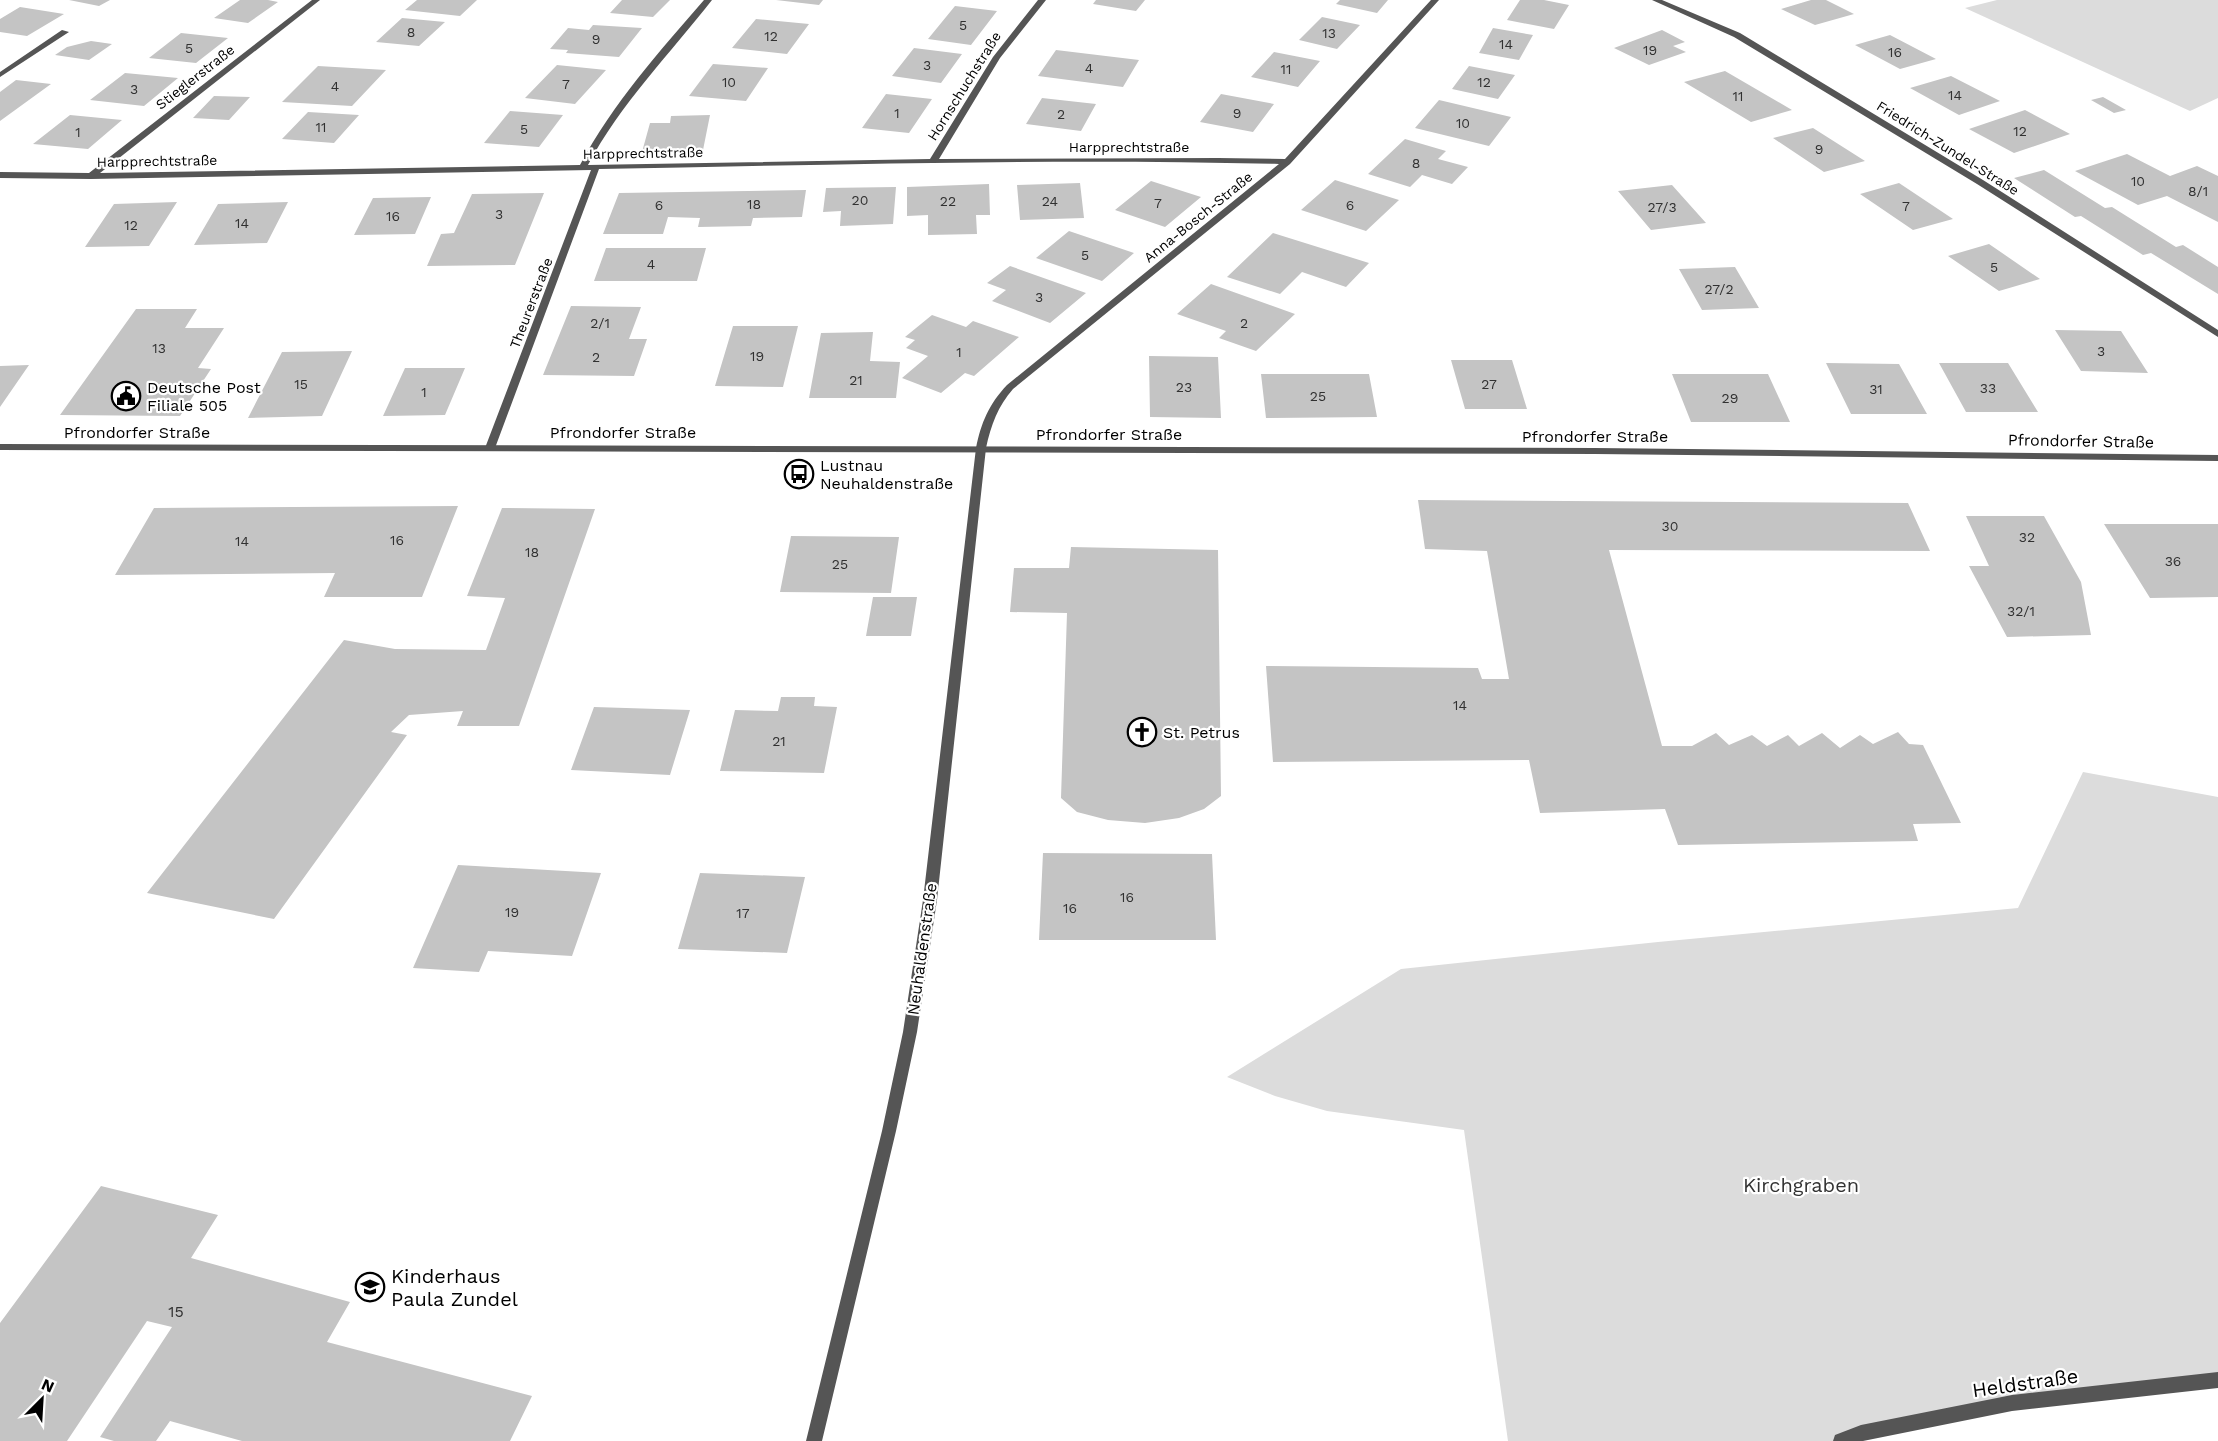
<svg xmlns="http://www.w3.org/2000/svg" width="2218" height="1441" font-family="'Work Sans',sans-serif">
<rect width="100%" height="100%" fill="#fff"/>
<path fill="#dcdcdc" d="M1997 0H2218V98L2190 111 1965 8Z
M2083 772 2218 797V1382L2012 1403 1841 1441H1508L1464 1130 1327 1111 1275 1096 1227 1077 1401 969 1658 942 2018 908Z"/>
<path fill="#c4c4c4" d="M69 0H110L99 6Z
M240 0H268L278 2 248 23 214 18Z
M417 0H477L460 16 405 10Z
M622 0H670L653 17 610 13Z
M776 0H823L819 5Z
M1096 0H1145L1136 11 1093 4Z
M1340 0H1388L1377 13 1336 4Z
M1520 0H1544L1569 5 1554 29 1507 20Z
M1811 0H1826L1854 14 1815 25 1781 9Z
M955 6 997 11 971 45 928 39Z
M20 7 64 14 27 36 0 32V19Z
M1322 17 1360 25 1337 49 1299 40Z
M402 18 445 22 419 46 376 42Z
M756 19 809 24 787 54 732 48Z
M593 25 642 28 619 57 566 53 568 50 550 49 568 28 589 30Z
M1493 28 1533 35 1519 60 1479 53Z
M1662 30 1685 42 1673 46 1686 52 1649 65 1614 48Z
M181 33 228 38 196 63 149 58Z
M1890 35 1936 59 1900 69 1855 45Z
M91 41 112 44 89 60 55 55 67 47Z
M914 48 962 54 941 83 892 76Z
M1056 50 1139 60 1123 87 1038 76Z
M1274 52 1320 61 1298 87 1251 77Z
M713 64 768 68 746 101 689 96Z
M557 65 606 70 575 104 525 98Z
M318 66 386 70 352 106 282 102Z
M1469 66 1515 75 1498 99 1452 89Z
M1725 71 1792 110 1751 122 1684 82Z
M125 73 178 78 144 106 90 100Z
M1951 76 2000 101 1959 115 1910 88Z
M16 80 51 84 0 121V92Z
M886 94 932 99 909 133 862 128Z
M1221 94 1274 104 1253 132 1200 122Z
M214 96 250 97 229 120 193 118Z
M2103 97 2126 110 2114 113 2091 100Z
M1042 98 1096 104 1081 131 1026 124Z
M1439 100 1511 117 1489 146 1415 128Z
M2025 110 2070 134 2014 153 1969 129Z
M510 111 563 115 539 147 484 143Z
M308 112 359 115 334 143 282 139Z
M70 115 122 120 88 149 33 144Z
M710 115 703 150 642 152 650 123H670L671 116Z
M1813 128 1865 161 1824 172 1773 138Z
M1405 139 1446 151 1438 159 1468 167 1452 184 1422 175 1410 187 1368 174Z
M2127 154 2170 176 2197 166 2218 176V222L2167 196 2138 205 2075 171Z
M2044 170 2105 208 2112 207 2176 247 2183 245 2218 267V294L2151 253 2143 255 2081 216 2075 217 2014 178Z
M1335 180 1399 200 1366 231 1301 210Z
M1151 181 1201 197 1165 227 1115 210Z
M1080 183 1084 218 1020 220 1017 185Z
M1899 183 1953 219 1913 230 1860 194Z
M989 184 990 215H976L977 234 928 235V215L907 216V187Z
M1672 185 1706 223 1651 230 1618 191Z
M896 187 893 224 840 226 841 211 823 212 826 188Z
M806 190 802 217 753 218 751 226 698 227 700 218 668 217 663 234H603L619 193Z
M544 193 515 265 427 266 441 234 454 233 472 194Z
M431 197 415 234 354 235 373 198Z
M177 202 149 246 85 247 114 204Z
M288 202 267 243 194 245 218 204Z
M1069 231 1134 253 1102 281 1036 258Z
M1273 233 1369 263 1346 287 1302 272 1280 294 1227 277Z
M1989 244 2040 279 1999 291 1948 256Z
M606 248H706L697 281H594Z
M1010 266 1086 293 1050 323 992 301 1006 290 987 283Z
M1735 267 1759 308 1702 310 1679 269Z
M1211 284 1295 314 1256 351 1219 338 1226 331 1177 314Z
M571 306 641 307 629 339H647L634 376 543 375Z
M136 309H197L185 328H224L198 368 211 369 180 416 60 415Z
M932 315 966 327 973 321 1019 337 974 376 965 373 941 393 902 378 928 356 906 348 915 340 905 337Z
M733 326H798L783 387 715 386Z
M2055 330 2121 331 2148 373 2081 371Z
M873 332 870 361 900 362 896 398H809L821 333Z
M352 351 322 416 248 418 282 352Z
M1149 356 1218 357 1221 418 1150 417Z
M1451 360H1512L1527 409H1465Z
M1826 363 1899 364 1927 414H1851Z
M1939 363H2008L2038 412H1966Z
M29 365 0 407V366Z
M405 368H465L445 415 383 416Z
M1261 374H1369L1377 417 1266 418Z
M1672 374H1768L1790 422H1691Z
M1418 500 1908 503 1930 551 1609 550 1662 746H1692L1716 733 1729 745 1752 735 1767 746 1788 735 1799 746 1822 733 1840 748 1860 735 1873 744 1898 732 1909 744 1923 745 1961 823 1913 824 1918 841 1678 845 1665 809 1540 813 1529 760 1273 762 1266 666 1478 668 1482 679H1509L1487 551 1425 549Z
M458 506 422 597H324L335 573 115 575 154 508Z
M502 508 595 509 519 726H457L463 711 409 715 391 732 407 735 274 919 147 893 344 640 395 649 486 650 505 598 467 596Z
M1966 516H2044L2081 582 2091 635 2007 637 1969 566H1989Z
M2104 524H2218V597L2150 598Z
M791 536 899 537 891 593 780 592Z
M1071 547 1218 550 1221 796 1204 809 1179 818 1145 823 1108 820 1077 812 1061 798 1067 613 1010 612 1014 568H1069Z
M873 597H917L911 636H866Z
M781 697H815L814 706 837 707 824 773 720 771 735 710 778 711Z
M594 707 690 710 670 775 571 770Z
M1043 853 1212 854 1216 940H1039Z
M458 865 601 873 572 956 488 951 479 972 413 968Z
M700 873 805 877 787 953 678 949Z
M101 1186 218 1215 191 1258 350 1302 327 1342 532 1396 510 1441H242L170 1421 156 1441H114L100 1437 172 1327 147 1321 67 1441H0V1323Z"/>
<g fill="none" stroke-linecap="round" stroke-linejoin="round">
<path fill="#555" fill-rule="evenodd" d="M312 0H320L100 173 580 165C613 103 659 52 704 0H712C669 55 621 103 588 165L930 159 993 57 1038 0H1046L1000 58 939 159 1218 158 1285 159 1431 0H1439L1290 164 1013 389C998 406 991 425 986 448L937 900 917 1032 896 1131 822 1441H806L882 1131 903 1032 923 900 976 448C981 423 989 404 1007 385L1279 164C1053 158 826 165 599 169L495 448 490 451 485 448 591 170 91 179 0 178V172L89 173Z
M1652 0H1662L1740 33 1983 180 2218 330V337L1977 184 1734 37Z
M62 30 69 32 0 77V72Z
M2218 1372V1388L2012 1411 1863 1441H1833L1835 1435 1861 1425 2012 1395Z"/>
<path fill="#555" fill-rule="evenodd" d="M0 444 1595 448 2218 455V461L1595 454 0 450Z"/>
</g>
<defs>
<g id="civic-ring" transform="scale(1.5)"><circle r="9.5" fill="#fff" stroke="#000" stroke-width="1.5"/><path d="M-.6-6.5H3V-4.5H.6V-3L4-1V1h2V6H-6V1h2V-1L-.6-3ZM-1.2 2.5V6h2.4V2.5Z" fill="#000"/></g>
<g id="bus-ring" transform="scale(1.5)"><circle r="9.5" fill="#fff" stroke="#000" stroke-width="1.5"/><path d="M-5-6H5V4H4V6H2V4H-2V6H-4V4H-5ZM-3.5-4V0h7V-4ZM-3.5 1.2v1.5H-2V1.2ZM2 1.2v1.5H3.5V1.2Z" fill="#000"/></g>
<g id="church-ring" transform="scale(1.5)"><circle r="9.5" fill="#fff" stroke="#000" stroke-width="1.5"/><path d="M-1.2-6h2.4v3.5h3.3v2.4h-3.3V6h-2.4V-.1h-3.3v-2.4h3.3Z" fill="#000"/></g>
<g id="school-ring" transform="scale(1.5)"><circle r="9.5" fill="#fff" stroke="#000" stroke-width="1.5"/><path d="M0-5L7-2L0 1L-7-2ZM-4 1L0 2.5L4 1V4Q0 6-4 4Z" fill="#000"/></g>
</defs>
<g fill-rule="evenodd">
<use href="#civic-ring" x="126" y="396"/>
<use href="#bus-ring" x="799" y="474"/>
<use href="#church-ring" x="1142" y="732"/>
<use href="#school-ring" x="370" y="1287"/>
</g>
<g text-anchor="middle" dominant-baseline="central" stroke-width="4.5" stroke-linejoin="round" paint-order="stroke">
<g font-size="14" fill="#313131">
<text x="963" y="25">5</text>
<text x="411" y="32">8</text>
<text x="1329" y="33">13</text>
<text x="771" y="36">12</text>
<text x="596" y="39">9</text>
<text x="1506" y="44">14</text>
<text x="189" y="48">5</text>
<text x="1650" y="50">19</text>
<text x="1895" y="52">16</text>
<text x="927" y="65">3</text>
<text x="1089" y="68">4</text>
<text x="1286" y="69">11</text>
<text x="729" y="82">10</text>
<text x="1484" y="82">12</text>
<text x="566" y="84">7</text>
<text x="335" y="86">4</text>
<text x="134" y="89">3</text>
<text x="1955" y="95">14</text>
<text x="1738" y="96">11</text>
<text x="897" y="113">1</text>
<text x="1237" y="113">9</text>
<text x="1061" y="114">2</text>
<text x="1463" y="123">10</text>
<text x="321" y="127">11</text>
<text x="524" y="129">5</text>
<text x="2020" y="131">12</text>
<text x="78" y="132">1</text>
<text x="1819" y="149">9</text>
<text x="1416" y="163">8</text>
<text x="2138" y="181">10</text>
<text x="2198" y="191">8/1</text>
<text x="860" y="200">20</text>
<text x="948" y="201">22</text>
<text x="1050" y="201">24</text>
<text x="1158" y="203">7</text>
<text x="754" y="204">18</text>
<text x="659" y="205">6</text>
<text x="1350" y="205">6</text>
<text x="1906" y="206">7</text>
<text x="1662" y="207">27/3</text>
<text x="499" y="214">3</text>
<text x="393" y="216">16</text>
<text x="242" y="223">14</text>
<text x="131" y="225">12</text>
<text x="1085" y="255">5</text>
<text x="651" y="264">4</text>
<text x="1994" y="267">5</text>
<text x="1719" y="289">27/2</text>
<text x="1039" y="297">3</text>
<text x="600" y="323">2/1</text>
<text x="1244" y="323">2</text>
<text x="159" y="348">13</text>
<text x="2101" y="351">3</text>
<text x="959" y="352">1</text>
<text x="757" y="356">19</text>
<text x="596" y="357">2</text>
<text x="856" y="380">21</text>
<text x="301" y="384">15</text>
<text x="1489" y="384">27</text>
<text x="1184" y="387">23</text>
<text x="1988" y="388">33</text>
<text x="1876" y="389">31</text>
<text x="424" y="392">1</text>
<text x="1318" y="396">25</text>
<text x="1730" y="398">29</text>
<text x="1670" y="526">30</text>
<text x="2027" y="537">32</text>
<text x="397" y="540">16</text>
<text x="242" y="541">14</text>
<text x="532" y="552">18</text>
<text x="2173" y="561">36</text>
<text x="840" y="564">25</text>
<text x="2021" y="611">32/1</text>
<text x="1460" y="705">14</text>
<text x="779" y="741">21</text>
<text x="1127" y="897">16</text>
<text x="1070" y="908">16</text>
<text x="512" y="912">19</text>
<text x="743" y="913">17</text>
</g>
<g font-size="14" fill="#000" stroke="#fff">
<text transform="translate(195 77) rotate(-38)">Stieglerstraße</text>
<text transform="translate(964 86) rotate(-58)">Hornschuchstraße</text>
<text x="1129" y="147">Harpprechtstraße</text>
<text transform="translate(1948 148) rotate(32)">Friedrich-Zundel-Straße</text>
<text transform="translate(643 153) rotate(-1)">Harpprechtstraße</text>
<text transform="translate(157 161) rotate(-1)">Harpprechtstraße</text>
<text transform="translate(1198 217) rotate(-39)">Anna-Bosch-Straße</text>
<text transform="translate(531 303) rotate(-69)">Theurerstraße</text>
</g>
<g font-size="16" fill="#000" stroke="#fff" text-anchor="start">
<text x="147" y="387">Deutsche Post<tspan x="147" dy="18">Filiale 505</tspan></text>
<text x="820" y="465">Lustnau<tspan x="820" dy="18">Neuhaldenstraße</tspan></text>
<text x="1163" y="732">St. Petrus</text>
</g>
<g font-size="16" fill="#000" stroke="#fff">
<text x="137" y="432">Pfrondorfer Straße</text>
<text x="623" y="432">Pfrondorfer Straße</text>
<text x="1109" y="434">Pfrondorfer Straße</text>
<text x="1595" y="436">Pfrondorfer Straße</text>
<text transform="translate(2081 441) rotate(1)">Pfrondorfer Straße</text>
<text transform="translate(922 949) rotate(-82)">Neuhaldenstraße</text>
</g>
<g font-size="16" fill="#313131">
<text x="176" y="1311">15</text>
</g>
<g font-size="20" fill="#333" stroke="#fff">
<text x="1801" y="1185">Kirchgraben</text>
</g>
<g font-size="20" fill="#000" stroke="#fff" text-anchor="start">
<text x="391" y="1276">Kinderhaus<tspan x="391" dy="23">Paula Zundel</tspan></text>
</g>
<g font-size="20" fill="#000" stroke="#fff">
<text transform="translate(2025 1383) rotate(-8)">Heldstraße</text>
</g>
</g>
<g transform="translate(42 1399) rotate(24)" stroke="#ffffff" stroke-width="4.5" paint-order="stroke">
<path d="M0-4.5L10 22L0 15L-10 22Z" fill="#000000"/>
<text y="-9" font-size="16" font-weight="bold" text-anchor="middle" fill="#000000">N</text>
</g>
</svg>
